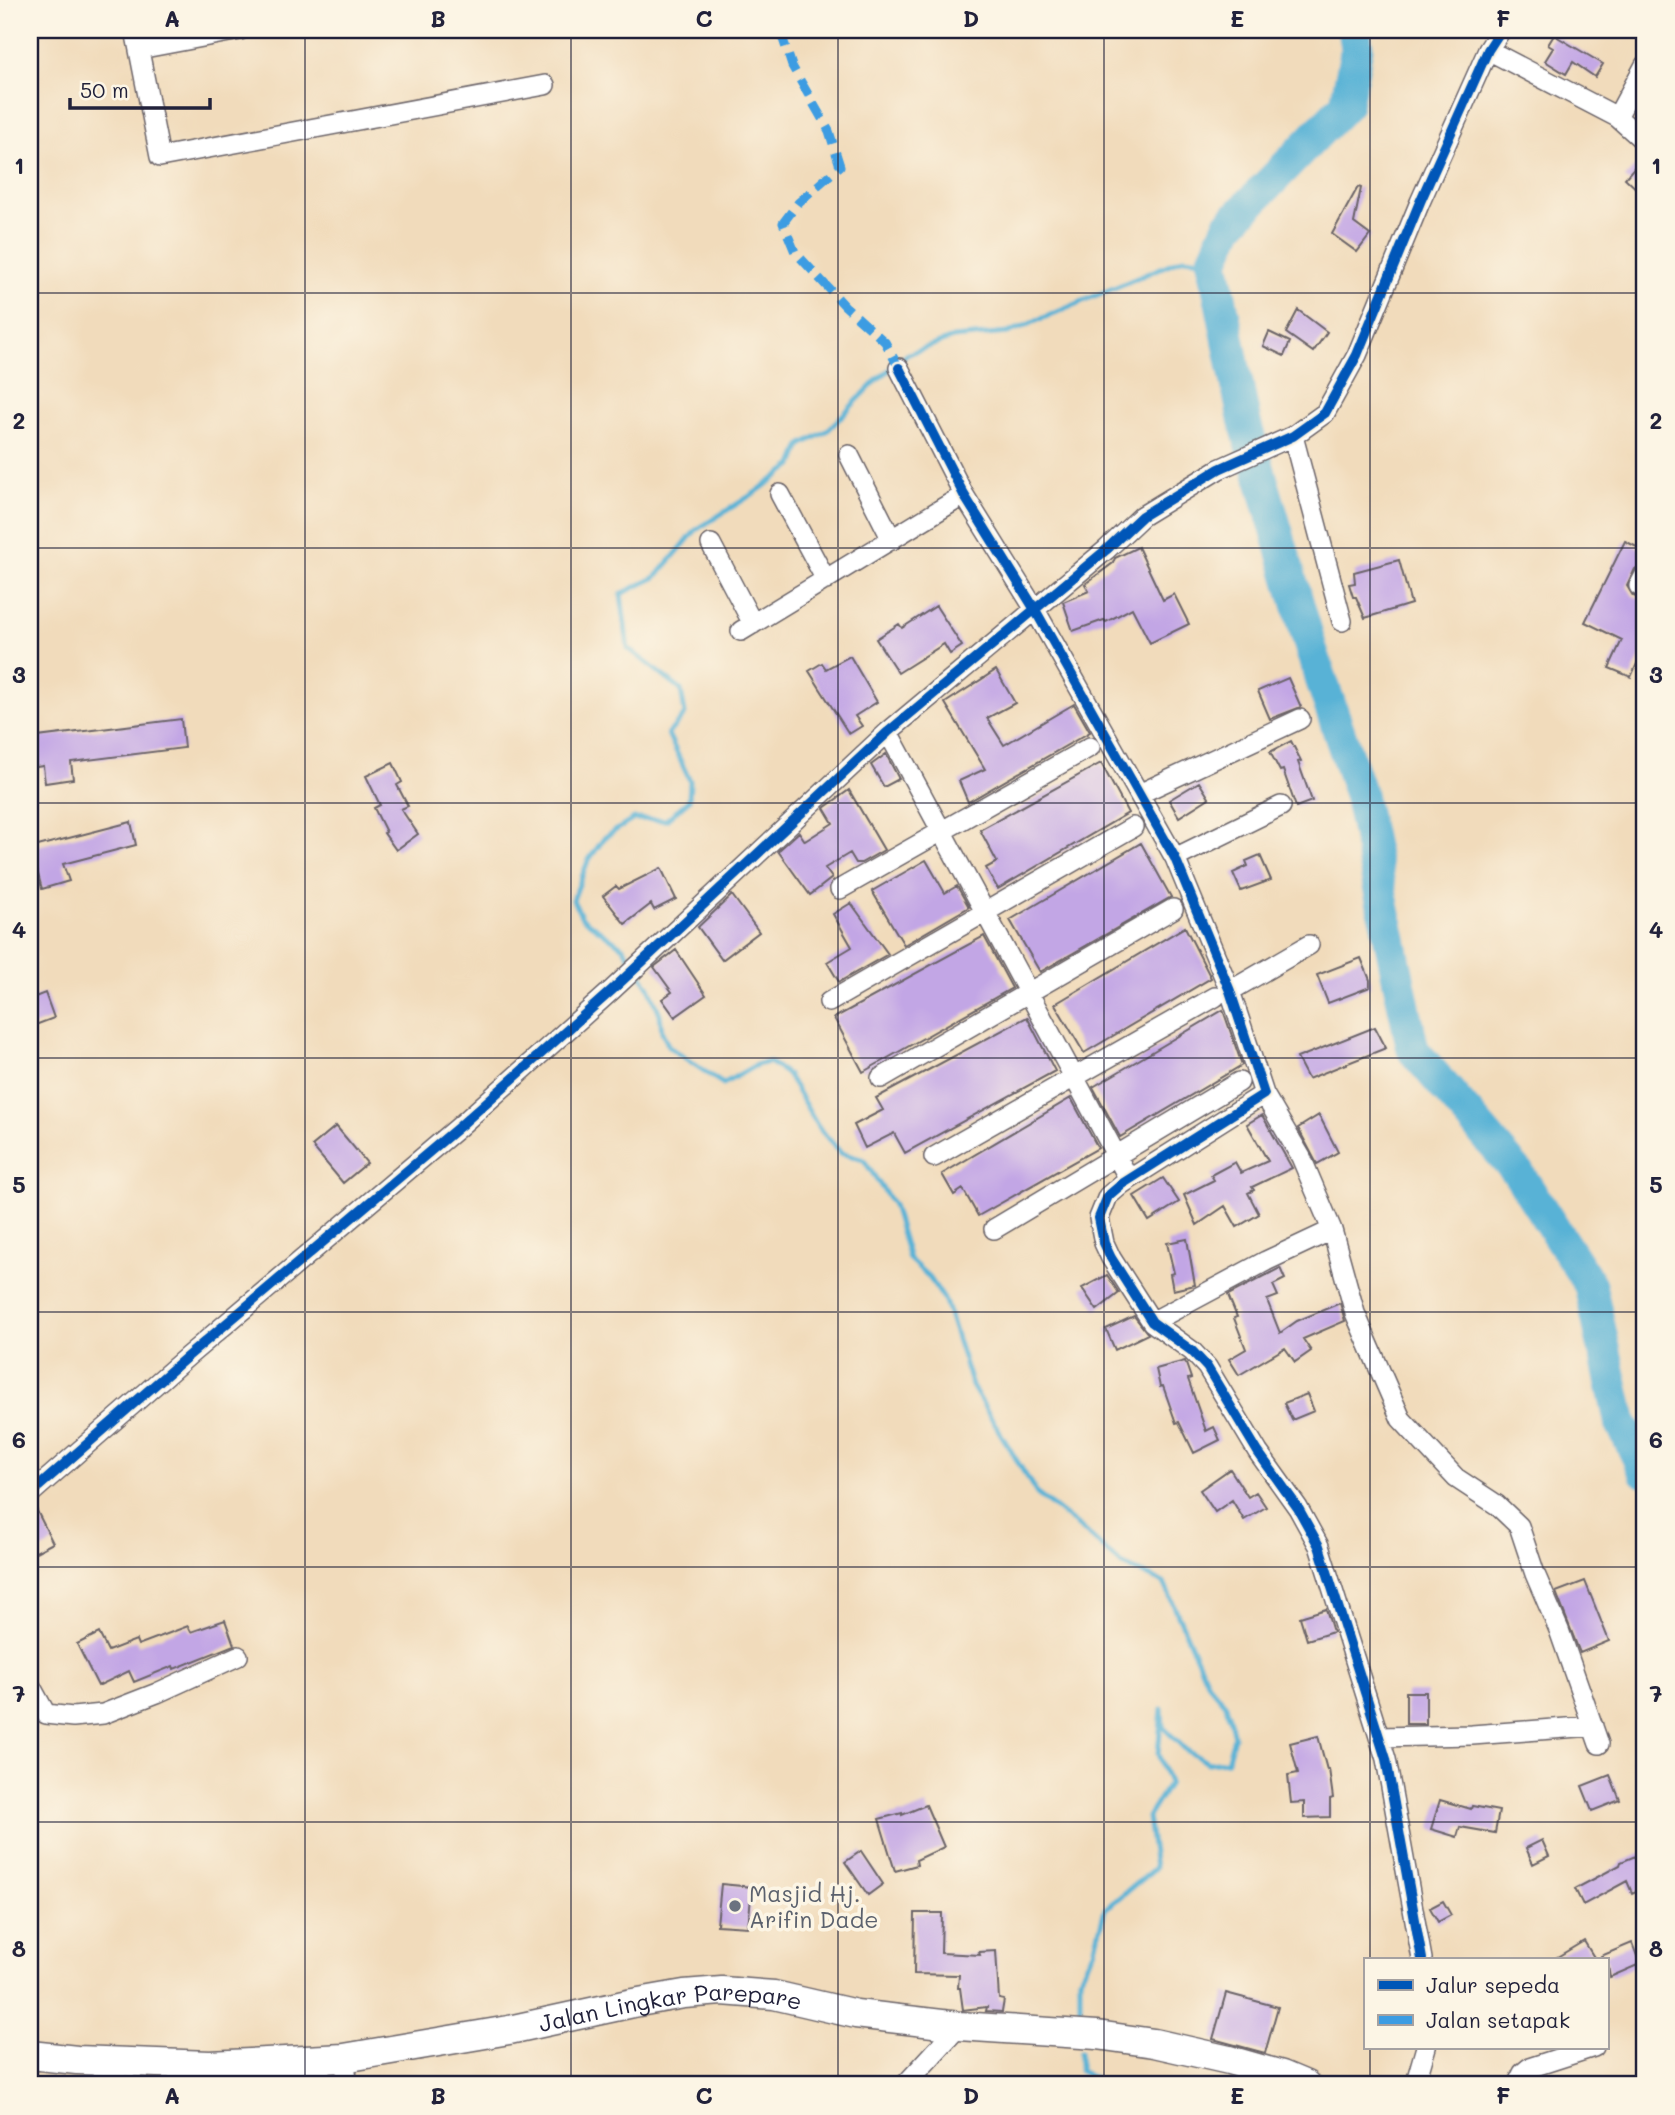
<svg xmlns="http://www.w3.org/2000/svg" width="1675" height="2115" font-family="Mali,sans-serif">
<rect width="100%" height="100%" fill="#fcf5e5"/>
<filter id="ink" filterUnits="userSpaceOnUse"><feTurbulence type="fractalNoise" baseFrequency=".0143" numOctaves="2"/><feDisplacementMap in="SourceGraphic" scale="14" xChannelSelector="R" yChannelSelector="G"/><feConvolveMatrix kernelMatrix="1 2 1 2 8 2 1 2 1" color-interpolation-filters="sRGB"/></filter>
<filter id="wash" filterUnits="userSpaceOnUse"><feTurbulence type="fractalNoise" baseFrequency=".00686" numOctaves="4" result="noise"/><feDisplacementMap in="SourceGraphic" scale="28" xChannelSelector="R" yChannelSelector="G"/><feGaussianBlur stdDeviation="1.57" result="paint"/><feColorMatrix in="noise" values="0 0 0 0 0 0 0 0 0 0 0 0 0 0 0 0 0 1.4 0 .05"/><feComposite in="paint" operator="in"/></filter>
<g filter="url(#wash)">
<rect width="100%" height="100%" fill="#f1dbbb"/>
<g fill="none" stroke-linecap="round" stroke-linejoin="round">
<path stroke="#58b2d6" stroke-width="5" d="M1080 2016V1977L1094 1951 1105 1909 1155 1868 1148 1817 1169 1783 1158 1754 1162 1709 1163 1727 1186 1750 1208 1763 1227 1761 1234 1737 1226 1705 1208 1684 1164 1583 1121 1564 1083 1530 1037 1494 972 1386 945 1301 929 1277 909 1259 893 1205 864 1160 841 1153 818 1127 788 1075 769 1062 756 1065 723 1084 669 1047 662 1032 660 1014 649 987 623 947 582 918 573 900 588 861 605 837 634 819 666 820 689 800 690 781 668 734 685 714 681 690 628 648 621 594 656 577 696 530 756 492 793 465 801 445 827 431 877 380 908 354 953 338 1008 333 1184 258 1213 261
M1080 2052V2071L1098 2080 1099 2085"/>
<path stroke="#58b2d6" stroke-width="33" d="M1354 30 1357 47 1346 104 1229 225 1213 261 1244 419 1312 652 1360 794 1413 1050 1518 1173 1590 1285 1620 1420 1645 1472"/>
</g>
<g id="blocks">
<path fill="#c2a6e5" d="M1554 35 1603 64 1595 77 1573 62 1566 74 1545 61 1553 48 1548 45Z
M1645 155V197L1625 178Z
M1358 187 1361 188 1354 223 1370 235 1357 252 1332 234Z
M1298 310 1327 332 1313 352 1286 333Z
M1269 332 1290 342 1284 356 1263 346Z
M1625 541 1645 551V563L1635 569 1627 586 1633 596 1639 598 1645 596V646L1631 677 1609 668 1622 640 1585 622Z
M1138 547 1163 600 1174 594 1189 624 1150 643 1132 608 1106 622 1104 620 1073 631 1063 602 1089 591 1085 584 1113 563 1115 558Z
M1399 560 1411 604 1365 618 1356 597H1353L1349 584 1355 583 1354 572Z
M936 606 962 646 950 654 944 644 898 673 876 639 899 624 902 628Z
M850 656 877 702 855 716 862 726 849 734 809 671 822 663 826 669Z
M996 670 1015 703 987 718 1004 745 1074 704 1090 732 968 802 959 781 985 769 945 703Z
M1288 678 1301 707 1270 719 1258 691Z
M181 719 184 748 71 762 73 779 45 783 43 766 30 768V738Z
M1291 741 1301 761 1298 762 1312 801 1296 807 1283 770 1280 771 1270 752Z
M886 754 899 779 884 787 871 765Z
M393 763 402 782 397 785 408 806 401 809 418 834 396 850 384 833 386 832 374 808 380 805 366 776Z
M1101 763 1128 813 998 889 986 868 997 862 980 830Z
M1199 782 1209 798 1179 817 1169 800Z
M849 790 884 850 861 863H856L850 853 825 868 832 878 810 895 778 851 799 832 805 841 833 823 824 808Z
M131 822 136 845 63 864 69 881 42 889 37 870 30 872V848Z
M1141 843 1171 897 1040 972 1010 920Z
M1260 855 1271 880 1241 891 1233 873 1248 866 1246 861Z
M926 860 945 893 957 886 969 907 904 945 872 891Z
M661 868 676 899 654 910 651 904 625 924 603 896 616 886 619 889Z
M732 895 759 932 722 960 698 927Z
M851 903 888 954 839 982 827 962 852 947 833 914Z
M1185 927 1211 978 1084 1053 1055 1004Z
M984 936 1012 988 863 1072 834 1018Z
M676 950 706 995 675 1017 662 999 672 992 654 967Z
M1361 958 1370 980V987L1328 1003 1317 975Z
M45 993 54 1018 30 1027V999Z
M1223 1010 1242 1065 1120 1137 1093 1087Z
M1027 1017 1055 1071 905 1153 894 1133 865 1148 854 1125 883 1110 876 1098Z
M1375 1027 1386 1048 1308 1079 1297 1058Z
M1071 1098 1098 1148 978 1216 963 1189 954 1195 942 1174Z
M1262 1115 1292 1168 1252 1187 1254 1190 1248 1193 1259 1214 1237 1227 1225 1206 1197 1225 1184 1195 1214 1180 1211 1175 1235 1162 1241 1173 1268 1161 1247 1124Z
M1319 1115 1338 1152 1317 1164 1298 1128Z
M336 1126 367 1163 343 1183 312 1146Z
M1163 1178 1179 1202 1149 1221 1134 1196Z
M1187 1239 1195 1285 1173 1290 1170 1274 1174 1273 1167 1243Z
M1280 1268 1285 1279 1273 1285 1278 1296 1267 1300 1280 1333 1297 1321 1340 1303 1345 1321 1303 1339 1311 1351 1295 1362 1285 1348 1239 1375 1229 1359 1246 1349 1234 1318 1237 1317 1228 1295Z
M1107 1275 1119 1293 1097 1310 1082 1288Z
M1134 1316 1148 1334 1115 1350 1106 1329Z
M1185 1361 1191 1378 1188 1379 1206 1431 1214 1427 1220 1440 1194 1453 1179 1422 1176 1423 1163 1386 1160 1387 1156 1369Z
M1307 1394 1314 1411 1292 1420 1284 1403Z
M1230 1469 1248 1497 1256 1492 1266 1507 1244 1520 1232 1500 1215 1512 1200 1490Z
M34 1505 53 1543 30 1555V1506Z
M1585 1581 1609 1641 1580 1653 1556 1592Z
M1326 1609 1333 1632 1307 1640 1300 1617Z
M225 1620 234 1645 174 1669 173 1666 134 1682 129 1671 98 1686 77 1644 99 1633 108 1651 136 1640 138 1645 188 1626 191 1632Z
M1406 1692H1426V1724H1406Z
M1318 1736 1327 1770 1329 1769 1333 1798 1330 1799V1817L1304 1818V1802L1291 1803 1288 1775 1298 1773 1290 1743Z
M1610 1775 1620 1800 1592 1811 1582 1786Z
M1440 1800 1471 1809 1472 1806 1499 1811 1495 1833 1460 1827 1457 1837 1431 1829Z
M926 1805 944 1847 916 1860 917 1865 895 1871 879 1819 902 1813V1815Z
M1542 1840 1549 1856 1533 1864 1526 1848Z
M861 1851 883 1884 868 1895 845 1862Z
M1645 1852V1887L1632 1893 1627 1881 1583 1905 1575 1889 1620 1865 1621 1862Z
M721 1884 752 1887 748 1927 717 1925Z
M1443 1901 1451 1915 1438 1922 1430 1908Z
M915 1913H942L941 1953 980 1955 979 1952 996 1951 999 1999 1004 2000 1002 2012 986 2011 987 2007 963 2010 960 1988H958L959 1975 914 1974Z
M1584 1941 1595 1959H1554Z
M1632 1943 1640 1964 1610 1977 1607 1959H1602L1601 1956Z
M1226 1993 1278 2007 1265 2053 1213 2039Z"/>
</g>
</g>
<g filter="url(#ink)">
<use href="#blocks" fill-opacity="0" stroke="#6a6368" stroke-width="2"/>
<g fill="none" stroke-linecap="round" stroke-linejoin="round">
<g stroke="#6a6368" stroke-width="22">
<path id="minor" d="M135 30 160 157 545 85
M139 49 240 30
M1488 50 1617 117 1645 142
M1617 117 1645 65
M899 368 964 495 1034 608 1175 858 1230 991 1264 1094 1122 1184 1108 1196 1099 1218 1104 1243 1111 1258 1152 1322 1192 1351 1207 1367 1258 1452 1298 1508 1319 1546 1386 1759 1422 1959
M1293 436 1342 621
M849 455 892 540
M780 494 826 580
M711 544 753 624
M1639 586 1645 575
M741 631 964 495
M888 732 1129 1179
M1139 794 1300 719
M1175 858 1281 806
M840 889 1090 747
M1230 991 1309 945
M829 1002 1133 827
M881 1078 1173 909
M934 1157 1215 997
M994 1229 1239 1082
M1332 1230 1355 1313 1401 1419 1456 1478 1497 1505 1519 1526 1535 1574 1559 1630 1599 1744
M1152 1322 1266 1261 1332 1230 1301 1157 1264 1094
M30 1494 188 1356 460 1126 612 990 888 732 1106 550 1142 516 1219 469 1293 436 1325 413 1357 355 1420 202 1488 50 1501 30
M30 1685 46 1714 73 1717 103 1714 157 1693 238 1656
M1379 1737 1472 1735 1593 1726
M344 2058 348 2085
M905 2085 959 2026
M1415 2085 1426 2047
M1517 2085 1523 2073 1529 2068 1594 2047"/>
</g>
<g stroke="#6a6368" stroke-width="31">
<g id="highway">
<path id="s1" d="M30 2055 77 2060 210 2065 344 2058 509 2030 633 2003 684 1994 722 1991 774 1995 856 2014 959 2026 1097 2035 1154 2043 1229 2060 1282 2075 1306 2085"/>
</g>
</g>
<use href="#minor" stroke="#fff" stroke-width="19"/>
<use href="#highway" stroke="#fff" stroke-width="28"/>
<path stroke="#3c9ce2" stroke-width="9" stroke-dasharray="18 9" stroke-linecap="butt" d="M780 30 792 66 829 131 840 166 798 203 783 223 795 252 845 306 885 342 899 368"/>
<g stroke="#fcf5e5" stroke-width="15">
<path id="cycleway" d="M899 368 964 495 1034 608 1175 858 1230 991 1264 1094 1122 1184 1108 1196 1099 1218 1104 1243 1111 1258 1152 1322 1192 1351 1207 1367 1258 1452 1298 1508 1319 1546 1386 1759 1422 1959
M30 1494 188 1356 460 1126 612 990 888 732 1106 550 1142 516 1219 469 1293 436 1325 413 1357 355 1420 202 1488 50 1501 30"/>
</g>
<use href="#cycleway" stroke="#0057b8" stroke-width="10"/>
</g>
</g>
<path fill="none" stroke="#22223b" stroke-width="2" stroke-opacity="0.55" d="M305 30V2085M571 30V2085M838 30V2085M1104 30V2085M1370 30V1959M30 293H1645M30 548H1645M30 803H1645M30 1058H1645M30 1312H1645M30 1567H1645M30 1822H1645M1370 2047V2085"/>
<circle fill="#6b7280" stroke="#fcf5e5" stroke-width="2.5" cx="735" cy="1906" r="7"/>
<g text-anchor="middle" dominant-baseline="central" stroke-width="7" stroke-linejoin="round" paint-order="stroke">
<g font-size="23" fill="#5b616d" stroke="#fcf5e5" text-anchor="start">
<text x="749" y="1893">Masjid Hj.<tspan x="749" dy="26">Arifin Dade</tspan></text>
</g>
<g font-size="23" fill="#22223b" stroke="#fcf5e5">
<text stroke="none"><textPath href="#s1" startOffset="646">Jalan Lingkar Parepare</textPath></text>
</g>
</g>
<rect width="1675" height="2115" fill="none" stroke="#fcf5e5" stroke-width="77"/>
<rect x="1364" y="1958" width="245" height="91" fill="#fcf5e5" stroke="#a5a1a1" stroke-width="2"/>
<rect x="1378" y="1980" width="35" height="10" fill="#0057b8" stroke="#a5a1a1" stroke-width="2"/>
<text x="1426" y="1993" font-size="21" fill="#22223b">Jalur sepeda</text>
<rect x="1378" y="2015" width="35" height="10" fill="#3c9ce2" stroke="#a5a1a1" stroke-width="2"/>
<text x="1426" y="2028" font-size="21" fill="#22223b">Jalan setapak</text>
<path d="M70 98v10h140v-10" fill="none" stroke="#22223b" stroke-width="3.5"/>
<text x="80" y="98" font-size="21" fill="#22223b" stroke="#fcf5e5" stroke-width="5" paint-order="stroke">50 m</text>
<rect x="38" y="38" width="1598" height="2038" fill="none" stroke="#22223b" stroke-width="2.5"/>
<g font-size="23" text-anchor="middle" font-weight="bold" fill="#22223b">
<text x="172" y="27">A</text>
<text x="438" y="27">B</text>
<text x="704" y="27">C</text>
<text x="971" y="27">D</text>
<text x="1237" y="27">E</text>
<text x="1503" y="27">F</text>
<text x="19" y="174">1</text>
<text x="1656" y="174">1</text>
<text x="19" y="429">2</text>
<text x="1656" y="429">2</text>
<text x="19" y="683">3</text>
<text x="1656" y="683">3</text>
<text x="19" y="938">4</text>
<text x="1656" y="938">4</text>
<text x="19" y="1193">5</text>
<text x="1656" y="1193">5</text>
<text x="19" y="1448">6</text>
<text x="1656" y="1448">6</text>
<text x="19" y="1702">7</text>
<text x="1656" y="1702">7</text>
<text x="19" y="1957">8</text>
<text x="1656" y="1957">8</text>
<text x="172" y="2104">A</text>
<text x="438" y="2104">B</text>
<text x="704" y="2104">C</text>
<text x="971" y="2104">D</text>
<text x="1237" y="2104">E</text>
<text x="1503" y="2104">F</text>
</g>
</svg>
